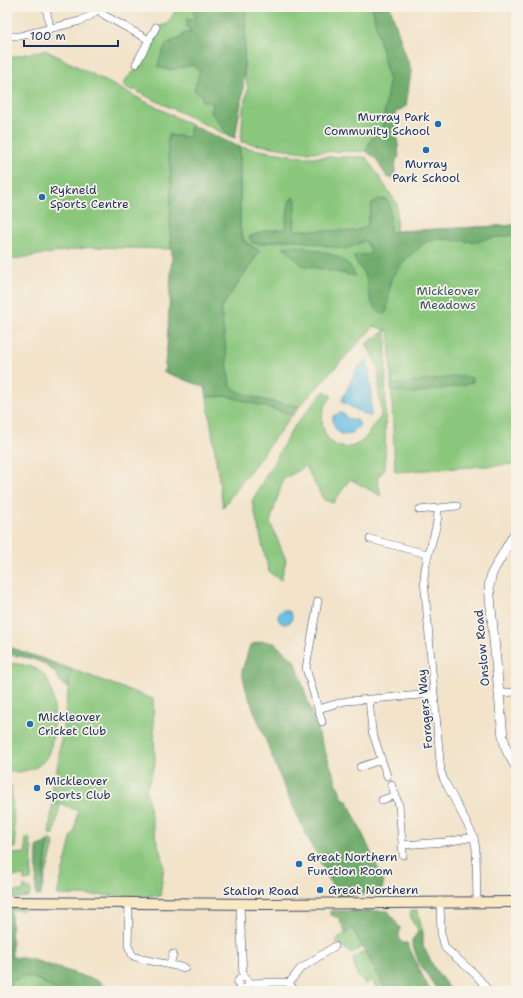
<svg xmlns="http://www.w3.org/2000/svg" width="523" height="998" font-family="'Shantell Sans',sans-serif">
<rect width="100%" height="100%" fill="#f7f3e8"/>
<filter id="ink" filterUnits="userSpaceOnUse"><feTurbulence type="fractalNoise" baseFrequency=".025" numOctaves="2"/><feDisplacementMap in="SourceGraphic" scale="8" xChannelSelector="R" yChannelSelector="G"/><feConvolveMatrix kernelMatrix="1 2 1 2 8 2 1 2 1" color-interpolation-filters="sRGB"/></filter>
<filter id="wash" filterUnits="userSpaceOnUse"><feTurbulence type="fractalNoise" baseFrequency=".012" numOctaves="4" result="noise"/><feDisplacementMap in="SourceGraphic" scale="16" xChannelSelector="R" yChannelSelector="G"/><feGaussianBlur stdDeviation="0.9" result="paint"/><feColorMatrix in="noise" values="0 0 0 0 0 0 0 0 0 0 0 0 0 0 0 0 0 1.4 0 .05"/><feComposite in="paint" operator="in"/></filter>
<g filter="url(#wash)">
<rect width="100%" height="100%" fill="#f2e3c9"/>
<path fill="#8ac77d" stroke="#527b6e" d="M178 7H200L197 10 194 21 187 19 190 33 166 44 182 67 192 65 200 71 195 90 213 103 211 112 229 136 138 92 135 88 134 91 123 86 127 78 138 68 160 26 167 24Z
M246 7H383L403 72 382 128 371 140 366 151 304 152 241 142 243 109 248 88 244 74Z
M45 50 191 125 189 136 186 137 169 135C166 149 170 163 171 178 171 202 169 225 172 249L91 247 7 260V58Z
M240 147 303 157H366L397 204 396 231 516 225V464L395 472 389 331 386 330 385 469 377 478 381 496 350 479 333 503 324 500 305 466 283 480 270 522 286 560 281 580 269 572 252 501 293 428 324 391 332 396C329 400 325 405 324 409 315 438 342 461 365 438 368 435 370 431 372 427 374 424 378 421 380 418 382 412 380 400 379 393 379 367 379 367 366 344L386 330 374 326 295 411 223 507 207 397 227 396 228 377 221 308 260 251 244 241 240 228Z
M7 663C19 664 33 665 42 673 59 687 58 749 42 763 33 771 19 772 7 773Z
M71 669 153 699 155 764 146 790 154 831 164 865 160 896 57 895 72 835 74 834 78 811 50 799 53 777H56Z
M7 785H11L16 848 7 849Z
M53 800 60 805 54 834H49Z
M29 837 32 851 31 880 24 881V876H7V854L26 853 25 838Z
M49 839 53 841 54 844 40 896Z
M24 886 31 890 29 897 7 899V892L23 891Z
M411 910H417L423 932H418L417 927C412 923 409 916 411 910Z
M352 928 363 947 351 953 335 941Z
M365 951 387 991H378L372 980 365 984 357 976 353 958Z
M20 976H29L61 991H10L11 982Z"/>
<path fill="#6fac6c" stroke="#456e65" d="M200 7H246L243 91 235 138 229 136 211 112 213 103 202 101V95L194 90 200 71 192 65 170 70 158 67 159 60 166 44 181 38 184 33H190L191 30 187 27V19L194 20 196 17 192 12Z
M372 7H390L411 71 406 106 395 113 399 157 396 160 394 179 387 177 375 158 366 151 371 140 382 128 389 82Z
M191 125 240 147V228L244 241 260 251 221 308 230 386C246 398 280 404 300 406L293 415 227 396 207 397 205 387 164 372 167 347 172 253 170 232 171 177 167 143 169 135 186 137 189 136Z
M293 197 296 200 294 230 355 231 367 226 372 203 378 199 387 200 390 205V232L516 225V235L485 239 478 242 439 239 427 241 406 259 391 278 387 312 384 314C366 307 371 290 365 276 362 269 356 263 353 256L371 254 369 247 365 241 345 249 296 240H283L260 244 253 243 249 237 263 231 285 229 289 202Z
M295 246C316 250 349 254 355 276L302 265 283 247Z
M459 376 472 378 473 382 460 386 408 394 399 391H391V385Z
M263 641 274 643 295 661 317 730 342 797 348 802 384 881 381 893 338 897 305 832 283 784 246 690 242 671 250 645Z
M7 646 71 669 69 688C61 686 59 678 54 672 42 659 24 656 7 655Z
M46 841 48 842 42 888 40 896H36L37 846 43 844Z
M7 907H24V910H11L12 957 31 959 101 982V985L128 991C107 991 84 994 63 991 42 988 34 967 11 982L10 991H7Z
M330 911H388L400 928 399 937 402 943H407L430 991H387L352 928 346 934 339 918 331 915Z
M418 932H423V946L435 969 451 991H438L419 963 412 943V940Z"/>
<path fill="#64bee2" stroke="#4076a0" d="M367 361C371 379 372 398 371 416H368L342 402C342 397 345 395 347 390 353 379 354 366 367 361Z
M341 413 345 415 346 418 357 420 360 425 351 434 344 435C336 432 332 425 333 416Z
M278 617a7 7 0 1 1 14 0a7 7 0 1 1-14 0Z"/>
</g>
<g filter="url(#ink)">
<g fill="none" stroke-linecap="round" stroke-linejoin="round">
<g stroke="#3b4a6e" stroke-width="8">
<path id="minor" d="M46 7 50 28
M99 10 104 15 149 40
M7 36H20L80 21 90 16 101 7
M136 64 156 27
M438 509C439 532 424 555 424 580L441 772 444 780 474 837 476 850 477 901
M419 510 457 506
M370 539 427 554
M318 601 306 668 322 722
M499 693 516 692
M369 699 372 731 387 776
M318 709 346 701 434 694
M360 767 381 760
M391 784 399 805 403 855
M382 800 396 795
M402 845 445 842 474 837
M440 901 441 933 445 948 475 974 489 991
M129 902 128 946 133 956 142 959 185 968
M240 904 243 978
M170 965 173 954
M237.5 983a5.5 5.5 0 1 1 11 0a5.5 5.5 0 1 1-11 0Z
M249 983 285 982 289 983 295 991
M289 983 300 969 335 946"/>
</g>
<g stroke="#3b4a6e" stroke-width="10">
<path id="tertiary" d="M516 531 492 573 489 586 503 737 507 751 516 767"/>
</g>
<g stroke="#3b4a6e" stroke-width="12">
<path id="secondary" d="M7 902 265 904 516 902"/>
</g>
<use href="#minor" stroke="#fff" stroke-width="7"/>
<use href="#tertiary" stroke="#fff" stroke-width="9"/>
<use href="#secondary" stroke="#f8e8c3" stroke-width="10"/>
</g>
</g>
<g fill="#1f6fb2" stroke="#f7f3e8" stroke-width="1.5">
<circle cx="438" cy="124" r="4"/>
<circle cx="426" cy="150" r="4"/>
<circle cx="42" cy="197" r="4"/>
<circle cx="30" cy="724" r="4"/>
<circle cx="37" cy="788" r="4"/>
<circle cx="299" cy="864" r="4"/>
<circle cx="320" cy="890" r="4"/>
</g>
<g text-anchor="middle" dominant-baseline="central" stroke-width="3.5" stroke-linejoin="round" paint-order="stroke">
<g font-size="12" fill="#1b2f5e" stroke="#f7f3e8" text-anchor="start">
<text x="430" y="117" text-anchor="end">Murray Park<tspan x="430" dy="14">Community School</tspan></text>
<text x="426" y="164" text-anchor="middle">Murray<tspan x="426" dy="14">Park School</tspan></text>
<text x="50" y="190">Rykneld<tspan x="50" dy="14">Sports Centre</tspan></text>
<text x="38" y="717">Mickleover<tspan x="38" dy="14">Cricket Club</tspan></text>
<text x="45" y="781">Mickleover<tspan x="45" dy="14">Sports Club</tspan></text>
<text x="307" y="857">Great Northern<tspan x="307" dy="14">Function Room</tspan></text>
<text x="328" y="890">Great Northern</text>
</g>
<g font-size="12" fill="#375566" stroke="#f7f3e8">
<text x="448" y="291">Mickleover<tspan x="448" dy="14">Meadows</tspan></text>
</g>
<g font-size="12" fill="#1b2f5e" stroke="#f7f3e8">
<text transform="translate(482 648) rotate(-95)">Onslow Road</text>
<text transform="translate(425 709) rotate(-95)">Foragers Way</text>
<text x="261" y="891">Station Road</text>
</g>
</g>
<rect width="523" height="998" fill="none" stroke="#f7f3e8" stroke-width="24"/>
<path d="M24 40v6h94v-6" fill="none" stroke="#1b2f5e" stroke-width="2"/>
<text x="30" y="40" font-size="12" fill="#1b2f5e" stroke="#f7f3e8" stroke-width="3" paint-order="stroke">100 m</text>
</svg>
